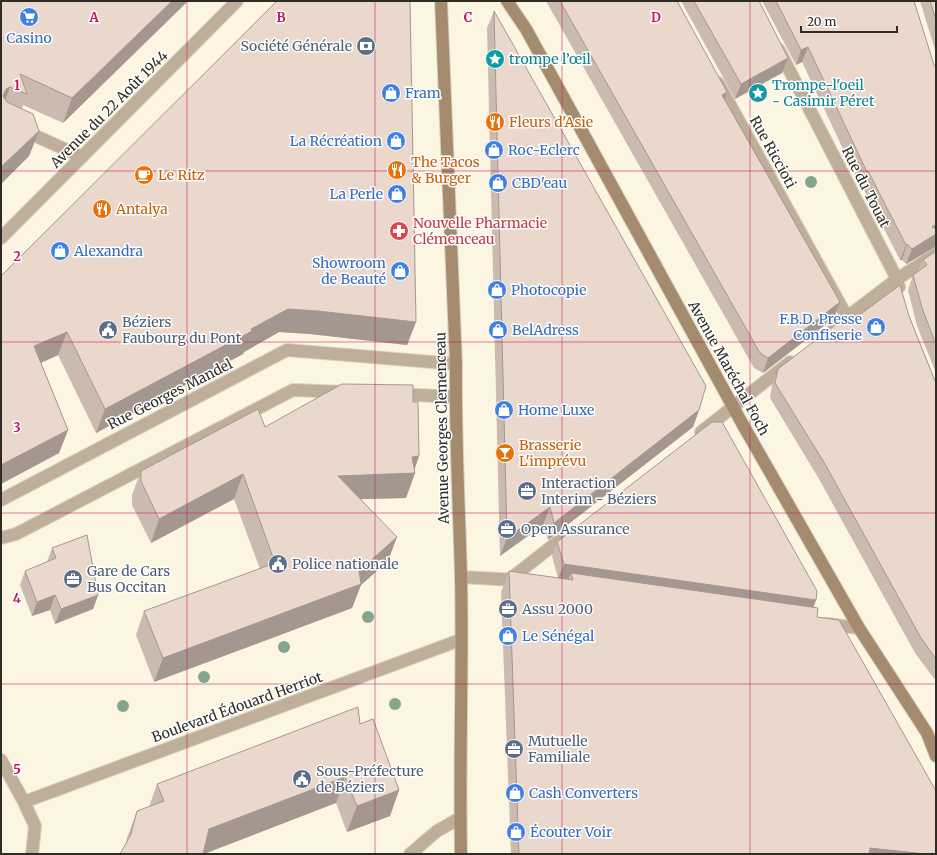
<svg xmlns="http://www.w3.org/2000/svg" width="937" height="855" font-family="Merriweather,serif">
<rect width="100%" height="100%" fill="#fbf5e2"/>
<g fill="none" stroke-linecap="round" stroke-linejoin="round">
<g stroke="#d6d1c0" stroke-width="14">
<path id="service" d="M397 394 456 397
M1 500 287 350 456 364
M1 538 16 534 293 390 345 392
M1 760 24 802 35 826 32 854
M24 802 460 640"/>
</g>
<g stroke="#d6d1c0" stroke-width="14">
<path id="minor" d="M779 50 897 279 899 287
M718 83 847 317
M1 120 82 157
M834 327 897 279 936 254
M701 432 790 362
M461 577 517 580
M510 579 569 533
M827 624 859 628"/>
</g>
<g stroke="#d6d1c0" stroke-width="14">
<path id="tertiary" d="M1 238 237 1
M410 854 437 831 460 818"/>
</g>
<g stroke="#d6d1c0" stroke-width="14">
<path id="secondary" d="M441 1 456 364C455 435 459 505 461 576 463 669 459 761 461 854
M507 1 526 29 743 425 859 628 927 733 936 756"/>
</g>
<use href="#service" stroke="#bfae99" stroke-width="12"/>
<use href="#minor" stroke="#bfae99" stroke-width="12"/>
<use href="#tertiary" stroke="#bfae99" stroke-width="12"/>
<use href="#secondary" stroke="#a58b6d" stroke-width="12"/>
</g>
<g fill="#83a68c">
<circle cx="811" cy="182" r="6"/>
<circle cx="368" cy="617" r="6"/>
<circle cx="284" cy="647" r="6"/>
<circle cx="204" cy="677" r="6"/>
<circle cx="395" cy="704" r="6"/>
<circle cx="123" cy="706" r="6"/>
</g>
<path fill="#cabab0" d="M1 1H188L63 123 23 105 22 108 39 131 29 156 1 184Z
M546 1H677L724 100 840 302 834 318 763 373 754 368Z
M681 1H759L782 73 735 99Z
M762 1H914L935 247 906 264 902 260H900L862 186 861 187 802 62 796 65Z
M920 1H936V53Z
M494 11 699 410 693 427 548 540 543 525 500 556 487 28Z
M936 251V373L917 326 908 290 913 275 918 271 923 260Z
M1 276 416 322 407 345 310 334 279 332 244 352 243 354 96 433 58 355 41 363 68 430 59 453 1 484Z
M909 316 935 381 936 382V681L915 653 819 479 770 398 772 385 778 369 850 322Z
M413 402 419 456 414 470 415 473 406 498 360 499 388 561 361 585 352 608 154 682 136 635 144 611 260 569 234 499 151 543 132 505V495L141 471 265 427Z
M557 542 816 600 813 607 817 617 936 854H511L501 592 509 571 558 578 552 556Z
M52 548 98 595 93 609 55 624 50 610 32 616 20 585 25 571 47 562Z
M360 724 399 790 390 816 347 832 336 803 125 846 127 838 137 811 149 807 157 784Z"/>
<path fill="#a49790" d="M172 1H188L63 123 72 98Z
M808 47 802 62 796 65 801 50Z
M788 58 782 73 735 99 741 84Z
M10 87 1 112V101L6 89Z
M727 92 722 107V95Z
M39 131 29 156 1 184V167Z
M868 171 862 186 861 187 867 172Z
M936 224V244L935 247 906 264 912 249 932 227Z
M907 244 902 260H900L906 245Z
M840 302 834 318 763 373 768 358Z
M288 309 318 311 416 322 407 345 310 334 279 332 244 352 243 354 96 433 105 409Z
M67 332 58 355 25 370 34 346Z
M699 410 693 427 548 540 554 523Z
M68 430 59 453 1 484V465Z
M419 456 413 474 415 473 406 498 329 500 338 476 412 457Z
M243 474 234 499 151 543 159 519Z
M550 507 543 525 500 556 507 538Z
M397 537 388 561 361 585 352 608 154 682 163 658 359 571Z
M564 564 816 600 811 614 571 573 568 580 558 578Z
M55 595 50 610 32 616 37 602Z
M98 595 93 609 55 624 61 609Z
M345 777 336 803 204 854H200L209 829Z
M399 790 390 816 347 832 357 806Z
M870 848 926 854H868Z"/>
<path fill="#ebd8cd" stroke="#a49790" d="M1 1H172L72 98 20 74 27 94 10 87 6 89 3 96 7 102 33 114 39 131 1 167Z
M277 1H410L416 322 318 311 288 309 251 329 252 331 105 409 67 332 34 346 68 430 1 465V276Z
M560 1H677L727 92 722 95 840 302 768 358 760 353Z
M694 1H759L788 58 741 84Z
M776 1H914L934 65 936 68V224L932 227 936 229V234L912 249 907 244 906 245 868 171 867 172 808 47 801 50Z
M930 1H936V20Z
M494 11 706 386 699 410 554 523 550 507 507 538Z
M936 251V344L923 311 913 275 927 265 923 260Z
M900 285 909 316 935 381 936 382V659L921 638 825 464 775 383 778 369 847 316 850 322Z
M342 384 413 385V402H418L419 456 412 457 415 473 338 476 397 537 359 571 361 584 163 658 144 611 275 563 243 474 159 519 141 481V471L258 409 265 427Z
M712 422H722L817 591 816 600 564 564 557 542Z
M87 535 98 595 61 609 55 595 37 602 25 571 56 558 52 548Z
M509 571 573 580 571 573 818 608 817 617 839 620 936 791V854H926L870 848 869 854H519Z
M358 707 360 724 373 719 399 790 357 806 345 777 209 829 203 854H120L124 847 131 834 137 811 164 801 157 784Z"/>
<path fill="none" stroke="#c2185b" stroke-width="1" stroke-opacity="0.55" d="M187 1V854M375 1V854M562 1V854M750 1V854M1 171H936M1 342H936M1 513H936M1 684H936"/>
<defs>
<g id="supermarket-disc" transform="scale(1)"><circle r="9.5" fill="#3f7fe0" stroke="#fff"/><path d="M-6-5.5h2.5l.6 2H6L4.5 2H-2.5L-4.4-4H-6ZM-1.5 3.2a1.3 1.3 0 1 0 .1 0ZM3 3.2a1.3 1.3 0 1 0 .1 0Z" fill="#fff"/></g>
<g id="bank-disc" transform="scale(1)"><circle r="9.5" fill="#5c6f8a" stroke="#fff"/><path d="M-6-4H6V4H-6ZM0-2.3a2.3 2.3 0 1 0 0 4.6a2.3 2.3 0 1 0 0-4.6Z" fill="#fff"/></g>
<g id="sight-disc" transform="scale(1)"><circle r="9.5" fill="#0f9aa8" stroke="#fff"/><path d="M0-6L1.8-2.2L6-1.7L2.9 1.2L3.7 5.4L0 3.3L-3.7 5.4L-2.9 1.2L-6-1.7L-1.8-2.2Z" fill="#fff"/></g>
<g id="shop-disc" transform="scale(1)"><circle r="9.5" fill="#3f7fe0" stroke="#fff"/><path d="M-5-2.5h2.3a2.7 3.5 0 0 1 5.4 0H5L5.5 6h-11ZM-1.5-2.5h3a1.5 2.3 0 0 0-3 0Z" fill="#fff"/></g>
<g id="restaurant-disc" transform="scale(1)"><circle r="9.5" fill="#e8710a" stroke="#fff"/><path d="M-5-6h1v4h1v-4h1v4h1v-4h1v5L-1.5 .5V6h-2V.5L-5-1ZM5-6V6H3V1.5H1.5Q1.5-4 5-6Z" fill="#fff"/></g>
<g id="cafe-disc" transform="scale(1)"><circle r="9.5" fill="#e8710a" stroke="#fff"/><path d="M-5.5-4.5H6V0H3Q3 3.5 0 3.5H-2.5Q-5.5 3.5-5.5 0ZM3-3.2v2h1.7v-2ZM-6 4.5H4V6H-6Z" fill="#fff"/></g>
<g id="pharmacy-disc" transform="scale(1)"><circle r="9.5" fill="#e0444e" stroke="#fff"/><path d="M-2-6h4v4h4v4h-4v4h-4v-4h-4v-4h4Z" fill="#fff"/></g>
<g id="civic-disc" transform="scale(1)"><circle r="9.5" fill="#5c6f8a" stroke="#fff"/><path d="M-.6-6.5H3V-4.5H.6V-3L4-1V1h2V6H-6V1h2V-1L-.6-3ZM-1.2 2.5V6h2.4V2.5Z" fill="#fff"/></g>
<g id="bar-disc" transform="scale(1)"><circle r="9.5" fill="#e8710a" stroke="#fff"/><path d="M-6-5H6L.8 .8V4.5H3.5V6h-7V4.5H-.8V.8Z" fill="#fff"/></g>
<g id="office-disc" transform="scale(1)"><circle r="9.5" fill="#5c6f8a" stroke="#fff"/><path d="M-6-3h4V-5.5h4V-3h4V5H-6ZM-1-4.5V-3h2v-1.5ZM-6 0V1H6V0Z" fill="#fff"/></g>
</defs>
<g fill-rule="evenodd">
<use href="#supermarket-disc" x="29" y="17"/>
<use href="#bank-disc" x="366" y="46"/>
<use href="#sight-disc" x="495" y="59"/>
<use href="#shop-disc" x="391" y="93"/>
<use href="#sight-disc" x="758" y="93"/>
<use href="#restaurant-disc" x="495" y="122"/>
<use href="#shop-disc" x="396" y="141"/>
<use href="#shop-disc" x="494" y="150"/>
<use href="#restaurant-disc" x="397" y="170"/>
<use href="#cafe-disc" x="144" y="175"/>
<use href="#shop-disc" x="498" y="183"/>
<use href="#shop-disc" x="397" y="194"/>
<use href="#restaurant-disc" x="102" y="209"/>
<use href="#pharmacy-disc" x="399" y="231"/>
<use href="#shop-disc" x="60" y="251"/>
<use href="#shop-disc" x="400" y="271"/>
<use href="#shop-disc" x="497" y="290"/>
<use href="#shop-disc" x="876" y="327"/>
<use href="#civic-disc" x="108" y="330"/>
<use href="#shop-disc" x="498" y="330"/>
<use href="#shop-disc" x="504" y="410"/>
<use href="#bar-disc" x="505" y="453"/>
<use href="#office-disc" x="527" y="491"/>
<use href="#office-disc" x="507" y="529"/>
<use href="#civic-disc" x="278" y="564"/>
<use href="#office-disc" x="73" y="579"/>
<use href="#office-disc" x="508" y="609"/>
<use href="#shop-disc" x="508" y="636"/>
<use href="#office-disc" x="514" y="749"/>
<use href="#civic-disc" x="302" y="779"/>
<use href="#shop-disc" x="515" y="793"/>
<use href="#shop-disc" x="516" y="832"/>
</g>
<g text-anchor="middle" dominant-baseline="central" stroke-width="3" stroke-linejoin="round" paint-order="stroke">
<g font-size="14" fill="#366cbe" stroke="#fff" text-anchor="start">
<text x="29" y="38" text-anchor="middle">Casino</text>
<text x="405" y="93">Fram</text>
<text x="382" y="141" text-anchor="end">La Récréation</text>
<text x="508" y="150">Roc-Eclerc</text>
<text x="512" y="183">CBD'eau</text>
<text x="383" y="194" text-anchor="end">La Perle</text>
<text x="74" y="251">Alexandra</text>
<text x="386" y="263" text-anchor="end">Showroom<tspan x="386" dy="16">de Beauté</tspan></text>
<text x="511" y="290">Photocopie</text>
<text x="862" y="319" text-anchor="end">F.B.D. Presse<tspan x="862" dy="16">Confiserie</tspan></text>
<text x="512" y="330">BelAdress</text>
<text x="518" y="410">Home Luxe</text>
<text x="522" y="636">Le Sénégal</text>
<text x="529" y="793">Cash Converters</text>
<text x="530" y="832">Écouter Voir</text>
</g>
<g font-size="14" fill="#4e5e75" stroke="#fff" text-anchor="start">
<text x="352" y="46" text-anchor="end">Société Générale</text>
<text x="122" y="322">Béziers<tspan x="122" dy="16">Faubourg du Pont</tspan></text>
<text x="541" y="483">Interaction<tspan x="541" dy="16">Interim - Béziers</tspan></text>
<text x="521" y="529">Open Assurance</text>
<text x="292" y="564">Police nationale</text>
<text x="87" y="571">Gare de Cars<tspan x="87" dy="16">Bus Occitan</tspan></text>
<text x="522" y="609">Assu 2000</text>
<text x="528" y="741">Mutuelle<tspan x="528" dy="16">Familiale</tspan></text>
<text x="316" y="771">Sous-Préfecture<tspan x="316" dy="16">de Béziers</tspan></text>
</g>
<g font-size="14" fill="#0d838f" stroke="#fff" text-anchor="start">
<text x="509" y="59">trompe l’œil</text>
<text x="772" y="85">Trompe-l'oeil<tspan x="772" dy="16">- Casimir Péret</tspan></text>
</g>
<g font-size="14" fill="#2e2c25" stroke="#fff">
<text transform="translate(109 109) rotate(-45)">Avenue du 22 Août 1944</text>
<text transform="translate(773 152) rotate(61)">Rue Riccioti</text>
<text transform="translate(866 187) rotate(63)">Rue du Touat</text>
<text transform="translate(729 368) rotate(61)">Avenue Maréchal Foch</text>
<text transform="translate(170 394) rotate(-27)">Rue Georges Mandel</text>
<text transform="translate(442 428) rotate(-91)">Avenue Georges Clemenceau</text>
<text transform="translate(237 707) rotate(-20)">Boulevard Édouard Herriot</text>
</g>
<g font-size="14" fill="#c56008" stroke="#fff" text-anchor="start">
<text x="509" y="122">Fleurs d'Asie</text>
<text x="411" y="162">The Tacos<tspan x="411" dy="16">&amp; Burger</tspan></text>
<text x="158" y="175">Le Ritz</text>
<text x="116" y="209">Antalya</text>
<text x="519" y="445">Brasserie<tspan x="519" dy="16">L'imprévu</tspan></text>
</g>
<g font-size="14" fill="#be3a42" stroke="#fff" text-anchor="start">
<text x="413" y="223">Nouvelle Pharmacie<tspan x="413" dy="16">Clémenceau</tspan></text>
</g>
</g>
<g font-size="13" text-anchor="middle" font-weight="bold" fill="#c2185b" stroke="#fff" stroke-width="3" stroke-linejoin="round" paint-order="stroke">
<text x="94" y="22">A</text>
<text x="281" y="22">B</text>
<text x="468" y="22">C</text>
<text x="656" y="22">D</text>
<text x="17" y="90">1</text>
<text x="17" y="261">2</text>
<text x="17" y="432">3</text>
<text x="17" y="603">4</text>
<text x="17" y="774">5</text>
</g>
<rect width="937" height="855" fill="none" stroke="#2e2c25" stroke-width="4"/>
<path d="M801 26v6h96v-6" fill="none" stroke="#2e2c25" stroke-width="2"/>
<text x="807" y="26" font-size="12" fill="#2e2c25" stroke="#ffffff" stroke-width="3" paint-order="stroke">20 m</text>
</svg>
